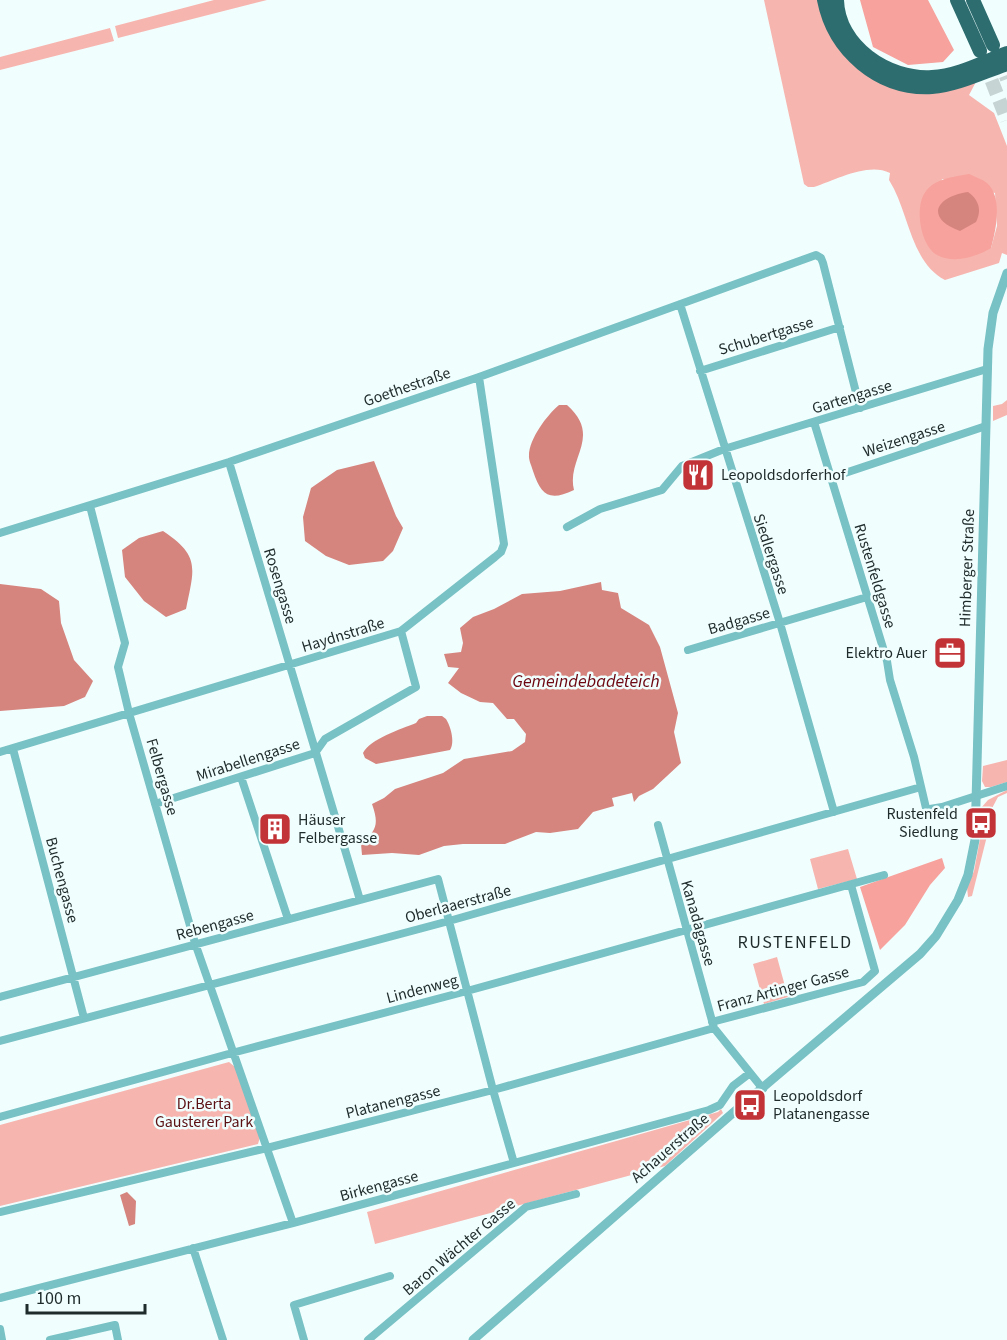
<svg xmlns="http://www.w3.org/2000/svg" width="1007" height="1340" font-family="'Source Sans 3',sans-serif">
<rect width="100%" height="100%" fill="#f1fefe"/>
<path fill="#f7b5af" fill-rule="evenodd" d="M214 0H267L118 38 115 26Z
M764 0H820L856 65 977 80 969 95 994 113 1007 146V255L1002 253 999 263 945 280C910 262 909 211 889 180L890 173C868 162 836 180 814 187H808L804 184ZM942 179 995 193 997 226 991 248 927 242Z
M110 28 114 41 0 70V57Z
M1007 400V415L993 421V406L1002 404Z
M1007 760V782L991 787H985L982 781 983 766Z
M1007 790V793L998 797 989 814 987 836 972 896 968 897 967 887 974 871 980 839 982 838 984 810 981 808 988 800Z
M848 849 857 879 818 889 810 859Z
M777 957 788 997 764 1004 753 964Z
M229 1062 235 1067 260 1137 258 1144 0 1206V1125Z
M721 1109 723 1113 665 1166 375 1244 367 1212 718 1112Z"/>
<path fill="#f7a29c" d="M860 0H928L954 50 943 62 908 65 873 47Z
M969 174C975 177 982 179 987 183 1003 197 996 230 991 248 976 257 954 264 937 255 920 245 914 206 926 191 936 178 954 177 969 174Z
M942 858 945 868 930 885 905 925 880 950 860 887Z"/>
<path fill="#d6847e" d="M968 192C979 200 982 210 976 222L960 231C925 218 935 197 968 192Z
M559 405H567C603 437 566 458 574 490 549 502 541 495 533 471 532 467 529 461 529 457 528 440 547 415 559 405Z
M374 461 396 516 403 528 393 551 383 561 349 565 326 556 305 541 303 517 311 488 337 470Z
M163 531C201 556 194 569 186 609L166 617 144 601 125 577 122 550 139 538Z
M601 582 602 590 618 593 621 608 649 625 660 647 678 713 674 732 681 763 653 789 639 796 634 802 632 793 612 798 614 806 593 812 578 829 550 833 536 832 505 844H463L444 846 419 855 392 853 362 855 361 844C377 830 379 824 372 804L384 798 395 789 443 773 464 759 512 751 525 742 526 734 514 719H507L493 703 480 702 461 693 448 683 459 668 448 667 444 654 461 652 463 643 460 628 473 617 494 609 522 594 560 591Z
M0 584 41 589 59 601 61 623 74 660 93 681 85 697 64 706 0 711Z
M427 716H442L446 719C451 727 455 742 450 750L376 764 365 758 363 753C370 739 401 729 416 723L419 719Z
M127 1192 136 1201 135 1224 129 1226 120 1195Z"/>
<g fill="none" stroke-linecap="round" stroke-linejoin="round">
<path stroke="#c7d4d4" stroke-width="14" stroke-dasharray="14 7" stroke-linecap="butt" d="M998 56 1007 79
M984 61 1007 120"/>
<path stroke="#78c1c4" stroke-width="8" d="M680 304 780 623 834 812
M700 371 840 327
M814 422 887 661 890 680 914 757 926 808 930 809 942 807 1007 786
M229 462 360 900
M830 478 986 426
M90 506 125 643 118 667 129 713 195 943 293 1223
M567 527 600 509 662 490 682 466 724 449 987 369
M0 533 229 462 479 377 816 255 821 258 823 263 860 408
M688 650 867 597
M13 749 84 1018
M0 752 401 631 495 557 501 552 504 544 479 377
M241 777 288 919
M155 804 315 753 325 739 416 687 401 631
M658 825 714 1028 763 1089
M0 997 438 879 493 1090 514 1163
M712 1022 863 982 875 971 851 885
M0 1041 449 921 921 787
M0 1117 232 1053 467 991 884 875
M0 1212 267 1148 493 1090 714 1028
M193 1248 223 1340
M0 1298 293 1223 709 1110 720 1105 733 1086 750 1073
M0 1329 2 1340
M50 1340 115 1325 118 1340
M304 1340 294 1305 390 1276
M368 1340 526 1207 576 1194"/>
<path stroke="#78c1c4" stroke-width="9" d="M473 1340 734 1112 920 954 936 936 958 900 968 875 975 840 988 349 993 313 1007 273"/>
<path stroke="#2d6d6f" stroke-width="14" d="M824 0C834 51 879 90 932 87 958 85 983 72 1007 64
M837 0C838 46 888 80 932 77 957 76 983 62 1007 53
M957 0 980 51
M973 0 993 45"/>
</g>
<defs>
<g id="restaurant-square" transform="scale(1.725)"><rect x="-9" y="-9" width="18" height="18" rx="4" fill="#c23337" stroke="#f1fefe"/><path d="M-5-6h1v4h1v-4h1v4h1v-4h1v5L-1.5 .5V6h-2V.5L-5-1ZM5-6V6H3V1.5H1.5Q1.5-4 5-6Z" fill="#fff"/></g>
<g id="office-square" transform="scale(1.725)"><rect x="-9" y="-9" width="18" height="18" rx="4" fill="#c23337" stroke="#f1fefe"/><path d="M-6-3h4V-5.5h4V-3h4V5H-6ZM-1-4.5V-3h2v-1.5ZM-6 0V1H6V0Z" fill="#fff"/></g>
<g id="bus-square" transform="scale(1.725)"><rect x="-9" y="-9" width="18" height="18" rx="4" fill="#c23337" stroke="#f1fefe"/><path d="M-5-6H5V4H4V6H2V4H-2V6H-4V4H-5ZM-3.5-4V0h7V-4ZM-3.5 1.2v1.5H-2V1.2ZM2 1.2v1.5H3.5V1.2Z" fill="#fff"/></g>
<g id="building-square" transform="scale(1.725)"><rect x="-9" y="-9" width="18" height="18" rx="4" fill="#c23337" stroke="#f1fefe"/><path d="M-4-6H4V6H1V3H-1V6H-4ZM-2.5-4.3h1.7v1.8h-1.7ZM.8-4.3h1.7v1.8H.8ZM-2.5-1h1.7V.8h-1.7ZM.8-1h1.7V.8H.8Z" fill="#fff"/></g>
</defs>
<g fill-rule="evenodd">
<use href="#restaurant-square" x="698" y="475"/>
<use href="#office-square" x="950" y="653"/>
<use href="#bus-square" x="981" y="823"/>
<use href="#building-square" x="275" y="829"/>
<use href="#bus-square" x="750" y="1105"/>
</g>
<g text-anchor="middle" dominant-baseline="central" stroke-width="5" stroke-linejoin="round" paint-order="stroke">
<g font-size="16" fill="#1f2b2b" stroke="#f1fefe">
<text transform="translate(766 336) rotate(-17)">Schubertgasse</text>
<text transform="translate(407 387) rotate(-19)">Goethestraße</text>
<text transform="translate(852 397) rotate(-17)">Gartengasse</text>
<text transform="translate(904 439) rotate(-18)">Weizengasse</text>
<text transform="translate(771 554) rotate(72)">Siedlergasse</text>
<text transform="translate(967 568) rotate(-88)">Himberger Straße</text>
<text transform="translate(875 576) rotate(73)">Rustenfeldgasse</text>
<text transform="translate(280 586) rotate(73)">Rosengasse</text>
<text transform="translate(739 621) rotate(-16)">Badgasse</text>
<text transform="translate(343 635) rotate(-17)">Haydnstraße</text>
<text transform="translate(248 760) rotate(-18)">Mirabellengasse</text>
<text transform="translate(162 777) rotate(74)">Felbergasse</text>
<text transform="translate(62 880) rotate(75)">Buchengasse</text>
<text transform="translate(458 904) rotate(-15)">Oberlaaerstraße</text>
<text transform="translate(698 923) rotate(74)">Kanadagasse</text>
<text transform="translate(215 925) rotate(-15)">Rebengasse</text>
<text transform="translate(422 989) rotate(-15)">Lindenweg</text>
<text transform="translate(783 989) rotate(-15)">Franz Artinger Gasse</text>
<text transform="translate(393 1102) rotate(-14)">Platanengasse</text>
<text transform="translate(670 1148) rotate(-41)">Achauerstraße</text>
<text transform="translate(379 1186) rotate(-15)">Birkengasse</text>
<text transform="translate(459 1247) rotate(-40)">Baron Wächter Gasse</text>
</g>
<g font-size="16" fill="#1f2b2b" stroke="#f1fefe" text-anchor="start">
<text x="721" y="475">Leopoldsdorferhof</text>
<text x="927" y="653" text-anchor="end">Elektro Auer</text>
<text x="958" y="814" text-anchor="end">Rustenfeld<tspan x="958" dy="18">Siedlung</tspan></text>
<text x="298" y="820">Häuser<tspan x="298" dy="18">Felbergasse</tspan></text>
<text x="773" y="1096">Leopoldsdorf<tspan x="773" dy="18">Platanengasse</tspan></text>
</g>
<g font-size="16" fill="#5b1113" stroke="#f1fefe">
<text x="204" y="1104">Dr.Berta<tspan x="204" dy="18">Gausterer Park</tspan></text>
</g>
<g font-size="18" font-style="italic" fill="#6c0610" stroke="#f1fefe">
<text x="586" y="681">Gemeindebadeteich</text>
</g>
<g font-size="18" letter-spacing="1.5" fill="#1f2b2b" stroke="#f1fefe">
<text x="795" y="942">RUSTENFELD</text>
</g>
</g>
<path d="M27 1304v9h118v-9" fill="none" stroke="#1f2b2b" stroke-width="3"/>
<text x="36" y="1304" font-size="18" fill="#1f2b2b" stroke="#f1fefe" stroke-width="4.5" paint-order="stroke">100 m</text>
</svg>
